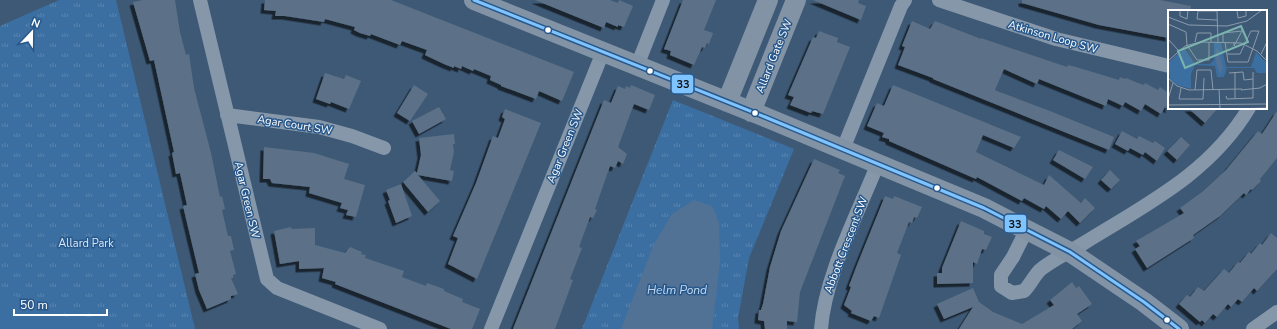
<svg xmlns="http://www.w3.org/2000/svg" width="1277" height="329" font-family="'Nunito Sans',sans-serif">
<defs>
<pattern id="grass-tufts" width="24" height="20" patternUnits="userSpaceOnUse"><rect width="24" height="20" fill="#3c6fa1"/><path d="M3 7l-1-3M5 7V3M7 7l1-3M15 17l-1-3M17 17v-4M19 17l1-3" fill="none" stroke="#5985af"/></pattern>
<filter id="shadow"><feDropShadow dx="-3.5" dy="3.5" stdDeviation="0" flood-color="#0009"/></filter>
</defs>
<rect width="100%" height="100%" fill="#3e5975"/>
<path fill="url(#grass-tufts)" d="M59 0H116L195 329H0V26Z
M673 100 794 149 749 258 738 318 739 329H582Z"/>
<path fill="#3c6fa1" d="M0 290 86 325 84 329H0Z"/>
<path fill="#517295" d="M694 200 712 206 719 223 720 262 712 329H621L654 244 672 214Z"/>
<path fill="#5b7187" filter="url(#shadow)" d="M143 0H175L180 32 186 55 189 54 194 88 211 153 220 197 222 196 225 209 222 210 228 236H231L234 250 230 251 236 274 233 275V278H231L238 294 231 296V299L207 309 199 290 195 274 199 273 183 206 187 205 180 173 176 174 172 153 174 152 154 60 150 61 133 2Z
M265 0H391L574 72 562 101 539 91 536 99 501 86V85L490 80 491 76 474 69 473 71 462 66 461 69 454 66V68L444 64 425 55 427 50 402 41 400 45 371 34 370 36 360 33 354 30 355 27 325 19 324 22 285 16H275L276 11 264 10Z
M535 0H610L618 3 619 0 633 6 624 27 618 25V27L606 22 604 28Z
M683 0H716L704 30 713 33 709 44 707 43 705 48 702 47 694 65 670 55 671 51 664 49Z
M813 0H859L858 3 866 6 861 20Z
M1022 0H1160L1191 6 1190 11H1169V38L1099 25 1022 3Z
M912 21 930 29 935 21 981 39V38L1067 67 1068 65 1076 67 1119 80 1120 77 1125 79 1126 78 1138 83 1144 85 1145 83 1158 90 1160 87 1169 93V110L1165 107 1161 114 1145 104 1141 111 1125 102 1123 106 1108 99 1106 106 1039 79 1037 84 1004 69 995 90 997 91 1050 111 1114 137 1109 150 933 79V78L898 65 905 47 902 46Z
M819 31 838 38 837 42 850 47 823 114 812 111 811 113 790 105 794 97 788 95 813 37 816 38Z
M325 73 344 79 346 75 361 81 349 109 331 102 330 104 316 99Z
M414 85 428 94 410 121 397 113Z
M631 85 655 95 649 110 634 104 618 147 627 154 623 164 618 161 615 168 610 166 595 209 597 210 593 218 590 217 579 247 582 248 570 279 573 280 555 329H513L604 100 611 103 618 86 625 89 626 86 630 88Z
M893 85 1021 137 1014 148 983 135 976 152 1044 185 1049 175 1081 203 1085 198 1095 208 1080 223 1068 211 1061 219 1046 206 1044 209 1024 198 1022 201 977 177 976 179 889 141V139L882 137 884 133 867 126 877 103 884 106Z
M439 107 446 119 419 134 412 121Z
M1188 108H1218L1205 123Z
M505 109 541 123 477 279 448 264 458 238 453 236 476 183 493 136 498 138 505 119 502 117Z
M1277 111V158L1260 179 1261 181 1252 190 1251 189 1246 195 1244 193 1220 216 1193 235 1194 238 1147 268 1135 249 1140 246 1136 241 1184 213 1180 208 1202 192 1226 170 1258 131 1262 134Z
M1122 131 1137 139 1139 136 1153 143 1155 141 1165 148 1157 161 1145 152 1143 155 1130 148 1128 151 1115 144Z
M454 134 455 144H453L454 152 450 170 454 171 452 181 418 175 440 201 428 212 403 182 415 171 417 173 421 155 419 138Z
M1181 137 1190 145 1177 160 1167 151Z
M264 147 314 153 349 164 344 179 365 185 356 217 346 215 348 210 340 208 342 203 309 193 310 187 272 183 270 179H263Z
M1059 150 1093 167 1085 179 1053 160Z
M814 159 840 170 838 173 845 176 800 292 797 322 787 321V329H765L764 321 758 320 759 310H761L763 304 770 267 781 231Z
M1110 170 1120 180 1111 189 1101 180Z
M401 184 412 216 396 223 388 201 390 200 386 190Z
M885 196 893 199 894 196 922 207 917 218 914 217 912 223 909 222 897 253 901 255 879 318 874 316 871 321 851 313 852 311 844 305 851 287 849 286 857 265Z
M961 221 984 231V234L992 237 986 250 982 249 977 264 973 262V283L937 284V273H942V268Z
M291 227 292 229 315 228V245L345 253 350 247 362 252 361 254 366 255 365 258 404 271 402 277 426 286 427 283 444 289V291L463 299 462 302 480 309 472 329H451L335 284 336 282 322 278 324 268 299 269V261L280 264 274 231Z
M1271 233 1277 238V269L1257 291 1254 288 1242 302 1238 299 1231 307 1228 304 1217 317 1213 314 1205 323 1202 320 1200 322 1179 304 1187 295 1190 297 1198 287 1204 291 1224 269 1229 273 1238 262 1240 263 1249 252 1251 254 1260 243 1262 245Z
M1072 282 1076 288 1079 286 1092 304 1077 314 1082 321 1072 329H959L973 307 944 319 937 304 973 288 979 302 993 312 1022 324 1054 305 1050 300Z"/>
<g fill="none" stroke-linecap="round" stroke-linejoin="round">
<path stroke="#8597a9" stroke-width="14" d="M200 0 267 279 277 288 380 329
M939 0 1056 39 1169 66
M637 66 663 0
M227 115 319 127 352 136 384 148
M843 149 901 6 905 0
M1027 229 1013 257 1001 275V286L1012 293 1024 291C1030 285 1034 276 1040 270 1053 259 1070 252 1084 243 1147 204 1210 173 1249 108
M491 329 603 52
M821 329C825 275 858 214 878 163
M1253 329 1277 312"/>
<path stroke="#8193a5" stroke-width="20" d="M474 0 765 117 984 208 1070 252 1144 302 1179 329
M727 102 768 0
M751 112 796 0"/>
<g stroke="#28588b" stroke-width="6">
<path id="bus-1" d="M474 0 765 117 984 208 1070 252 1144 302 1179 329"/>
</g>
<use href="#bus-1" stroke="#80c4ff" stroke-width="3"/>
</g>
<g fill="#fff" stroke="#28588b" stroke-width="1.5">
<circle cx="548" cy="30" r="3.5"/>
<circle cx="650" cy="71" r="3.5"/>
<circle cx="755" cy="113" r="3.5"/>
<circle cx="937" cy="188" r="3.5"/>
<circle cx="1167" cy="320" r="3.5"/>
</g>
<g text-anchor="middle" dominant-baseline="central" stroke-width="3" stroke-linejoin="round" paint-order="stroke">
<g font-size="11" fill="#fff" stroke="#28588b">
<text transform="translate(1053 37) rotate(16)">Atkinson Loop SW</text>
<text transform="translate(774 56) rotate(-68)">Allard Gate SW</text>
<text transform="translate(295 125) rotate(9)">Agar Court SW</text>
<text transform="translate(565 146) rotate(-68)">Agar Green SW</text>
<text transform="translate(247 200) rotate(77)">Agar Green SW</text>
<text transform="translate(846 245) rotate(-69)">Abbott Crescent SW</text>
</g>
<g font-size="11" fill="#dae9f8" stroke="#28588b">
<text x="86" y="243">Allard Park</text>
</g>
<g font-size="12" font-style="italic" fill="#c2daf1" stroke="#28588b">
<text x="677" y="290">Helm Pond</text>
</g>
</g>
<g transform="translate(1168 10)">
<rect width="99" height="99" fill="#3e5975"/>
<path d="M46 33H53L58 57H83L88 42 99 53V63H89L86 58H59L56 67H49L47 56 27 55 23 64V79L9 75 2 69 0 53 16 38 27 54H42L46 50Z" fill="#3c6fa1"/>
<path d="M50 38 55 58 52 65 48 52V39Z" fill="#517295"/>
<path fill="none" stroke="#8b9bac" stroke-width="1" d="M12 0V6L19 9 20 0M69 0 70 8 78 6V0M49 1H30L29 9 49 10M49 1 50 32M0 7 21 15 59 16 79 11 94 0M0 14 18 22 19 35 29 50H41V32M0 29 11 41M27 32 29 23H43V32M55 32V23L74 21 66 36V32M57 32 60 52H80L91 21H83L72 44H59M93 44 99 32M0 51 17 36 32 32 73 33 89 41 99 51M61 63 75 62 76 70 85 69M0 68 9 76 21 80 74 79M13 78 11 89H35L36 68M51 79 52 99M27 80 29 60H43L45 80M73 80 92 78 99 74M58 86 59 89 85 88V62M0 89 5 73M67 89V62M0 95 99 94M59 99 99 98"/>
<path fill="#7bb4af" fill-opacity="0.15" stroke="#7bb4af" stroke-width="2" d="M73 16 80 32 17 58 10 41Z"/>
<rect width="99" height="99" fill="none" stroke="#fff" stroke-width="2"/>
</g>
<g stroke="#28588b" stroke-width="1.5">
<rect x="671" y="74" width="23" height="20" rx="4" fill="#80c4ff"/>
<rect x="1004" y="214" width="23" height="19" rx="4" fill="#80c4ff"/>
</g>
<g font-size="11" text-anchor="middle" font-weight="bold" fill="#111">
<text x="683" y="88">33</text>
<text x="1015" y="228">33</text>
</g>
<g transform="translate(32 32) rotate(22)" stroke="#28588b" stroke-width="3" paint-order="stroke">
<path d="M0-3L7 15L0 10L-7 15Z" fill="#ffffff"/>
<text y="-6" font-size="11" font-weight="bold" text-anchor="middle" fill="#ffffff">N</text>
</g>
<path d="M14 309v6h93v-6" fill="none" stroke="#ffffff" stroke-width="2"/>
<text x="20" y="309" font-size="12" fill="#ffffff" stroke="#28588b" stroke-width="3" paint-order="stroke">50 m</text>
</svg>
